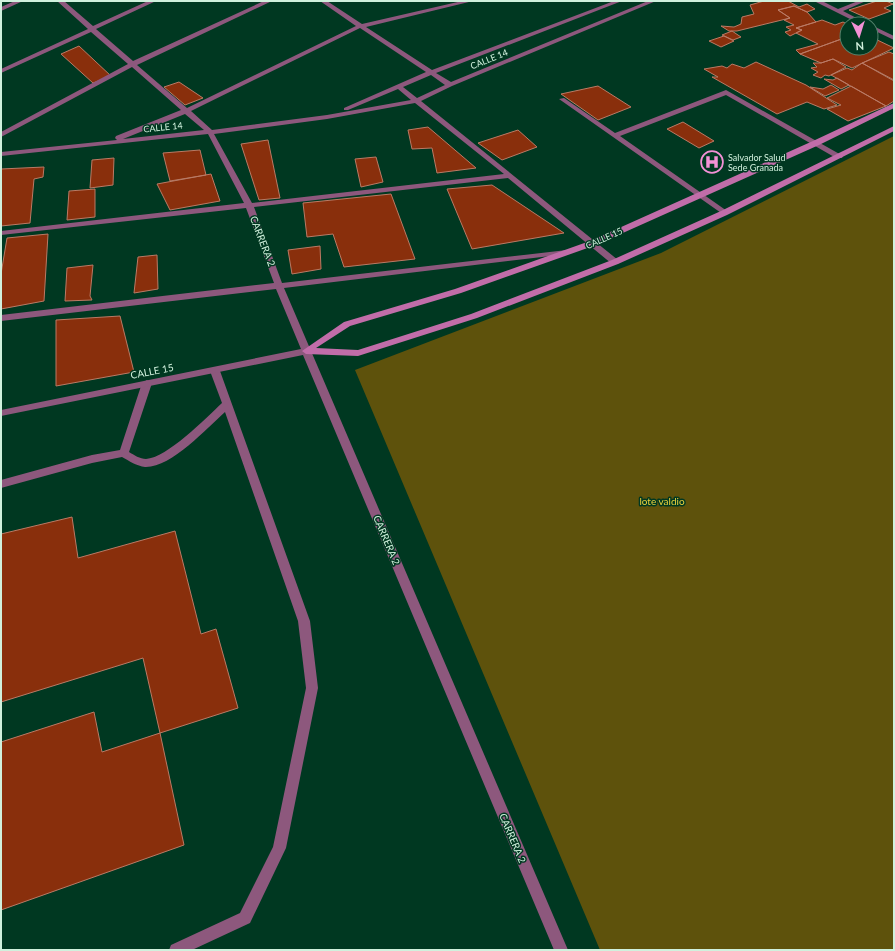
<svg xmlns="http://www.w3.org/2000/svg" width="895" height="951" font-family="Lato,sans-serif">
<rect width="100%" height="100%" fill="#003821"/>
<path fill="#5e520c" d="M894 136V950H600L355 370 661 253Z"/>
<path fill="#892f0c" stroke="#ba7a65" d="M764 1H788L799 7 807 4 815 9 807 12 794 6 778 10 790 18 737 31H729L721 26 734 27 741 24 742 17 754 14 750 5Z
M877 1H886L893 4 884 8 891 11 869 19 849 10Z
M794 6 807 12 816 22 796 28 802 30 790 36 785 32 791 30 786 27 794 25 784 20 790 18 778 10Z
M822 20 835 25 843 22 847 24V37L800 54 796 50 818 44 796 33 802 30 796 28Z
M732 31 741 37 733 40 722 35Z
M724 36 734 41 721 47 709 41Z
M847 37V48H871V37L894 48 852 68 833 59 821 63 800 54Z
M79 46 111 76 93 83 61 54Z
M889 52 894 54V80L862 63Z
M833 59 846 67 829 76 825 75 821 78 813 75 818 72 811 68 817 67 813 63H821Z
M756 62 806 85 837 105 824 109 807 102 777 114 712 77H718L704 69 722 66 727 68 732 64 744 68Z
M862 63 894 81V101L886 106 831 75 847 68 852 70Z
M837 78 849 85 841 89 824 79 833 80Z
M179 82 203 98 185 105 164 87Z
M831 85 839 90 825 96 810 87 823 89Z
M598 86 631 107 598 120 561 94Z
M851 86 886 106 848 121 827 109 841 105 827 98Z
M683 122 714 141 699 148 667 129Z
M428 127 476 168 437 173 432 148 412 149 408 130Z
M518 130 537 147 502 160 478 143Z
M268 140 280 198 259 200 241 144Z
M200 150 206 175 170 181 163 153Z
M376 157 383 182 361 187 355 159Z
M114 158 113 185 90 188 92 160Z
M44 167 43 177 34 179 30 223 1 226V169Z
M211 174 220 201 170 210 157 184Z
M492 185 564 233 472 249 447 189Z
M95 189V217L67 220 69 191Z
M391 194 415 259 344 267 333 234 307 237 303 203Z
M48 234 44 301 1 309V274L7 238Z
M320 246 321 269 292 274 288 250Z
M157 255 158 289 134 293 138 257Z
M93 265 90 296 92 300 65 301 67 268Z
M120 316 134 372 56 386V320Z
M72 517 78 558 175 531 201 634 216 629 238 708 160 733 143 658 1 702V534Z
M94 712 102 752 160 733 184 845 1 910V742Z"/>
<g fill="none" stroke-linecap="round" stroke-linejoin="round">
<path fill="#8d587d" fill-rule="evenodd" d="M215 368 220 371 310 621 318 688 286 848 250 923 192 950H169L171 945 240 913 273 847 306 688 298 621 225 412C207 428 171 468 145 467 137 466 129 461 122 457L92 463 1 488V480L92 455 120 450 142 383 147 380 152 383 129 452C134 455 140 459 146 459 167 458 206 418 222 403L210 371Z"/>
<path fill="#8d587d" fill-rule="evenodd" d="M15 1H23L1 11V7Z
M57 1H64L93 26 148 1H156L96 29 133 61 264 1H272L137 65 187 108 356 26 320 1H327L362 24 462 1H473L366 27 432 70 614 1H622L436 73 451 82 648 1H656L452 86 421 101 618 260 619 262 618 264H612L508 178 254 207 282 283 567 250 571 252 567 254 284 288 568 950H554L303 355 1 416V410L301 349 276 289 1 321V315L274 283 246 208 1 235V231L244 203 208 134 1 156V152L117 140 115 138 116 136 181 110 132 67 1 137V132L128 64 91 32 1 73V69L88 29ZM360 28 426 72 344 108V110H348L398 89 411 100 327 115 212 130 191 111ZM431 75 445 85 417 98 403 87ZM415 103 504 174 252 203 214 134 327 119ZM185 114 204 130 123 139Z
M814 1H822L838 9 858 1H866L843 11 868 24H860Z
M871 25 894 36V40L871 29Z
M726 90 843 156 842 158H836L726 95 620 136 727 211V215H724L559 99 564 98 615 133Z"/>
<path fill="#c16da9" fill-rule="evenodd" d="M894 103V108L819 145 596 245 461 293 350 326 316 348 358 350 471 314 612 260 721 211 894 126V131L727 215 618 264 477 318 358 356 306 354 302 351 344 322 455 289 590 241 813 141Z"/>
</g>
<defs>
<g id="hospital-ring" transform="scale(1.15)"><circle r="9.5" fill="#003821" stroke="#f391d6" stroke-width="1.5"/><path d="M-5-5h3v3.5h4V-5h3V5h-3V1.5h-4V5h-3Z" fill="#f391d6"/></g>
</defs>
<g fill-rule="evenodd">
<use href="#hospital-ring" x="712" y="162"/>
</g>
<g text-anchor="middle" dominant-baseline="central" stroke-width="3" stroke-linejoin="round" paint-order="stroke">
<g font-size="9" fill="#d0f1dd" stroke="#003821">
<text transform="translate(489 59) rotate(-22)">CALLE 14</text>
<text transform="translate(163 127) rotate(-6)">CALLE 14</text>
<text transform="translate(604 238) rotate(-24)">CALLE 15</text>
</g>
<g font-size="9" fill="#d0f1dd" stroke="#003821" text-anchor="start">
<text x="728" y="157">Salvador Salud<tspan x="728" dy="10">Sede Granada</tspan></text>
</g>
<g font-size="10" fill="#d0f1dd" stroke="#003821">
<text transform="translate(263 241) rotate(69)">CARRERA 2</text>
<text transform="translate(152 371) rotate(-11)">CALLE 15</text>
<text transform="translate(387 540) rotate(67)">CARRERA 2</text>
<text transform="translate(513 838) rotate(67)">CARRERA 2</text>
</g>
<g font-size="10" fill="#ecd23d" stroke="#003821">
<text x="662" y="501">lote valdio</text>
</g>
</g>
<rect width="895" height="951" fill="none" stroke="#d0f1dd" stroke-width="4"/>
<g transform="translate(859 36) rotate(176)"><circle r="19" fill="#003821" stroke="#53826c"/>
<path d="M0-3L7 15L0 10L-7 15Z" fill="#f391d6"/>
<text y="-6" font-size="11" font-weight="bold" text-anchor="middle" fill="#d0f1dd">N</text>
</g>
</svg>
